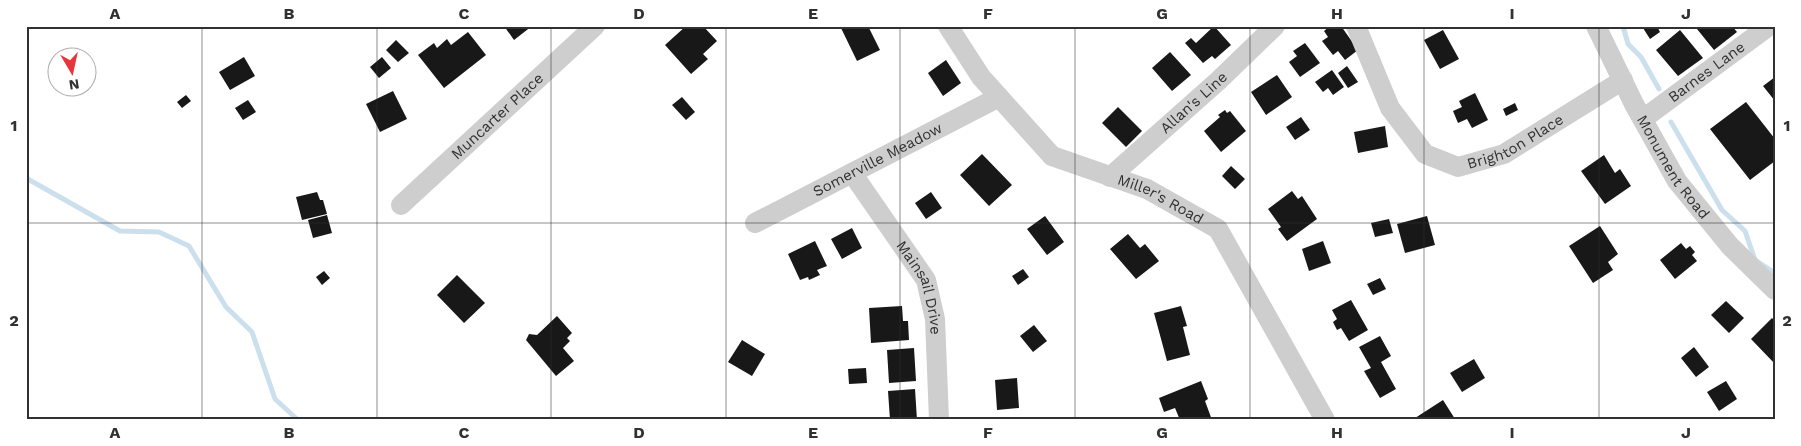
<svg xmlns="http://www.w3.org/2000/svg" width="1801" height="446" font-family="'Work Sans',sans-serif">
<rect width="100%" height="100%" fill="#fff"/>
<g fill="none" stroke-linecap="round" stroke-linejoin="round">
<path stroke="#ccdfed" stroke-width="5" d="M1623 26 1628 44 1641 57 1659 89
M1671 122 1722 210 1745 231 1755 260 1775 273
M26 178 120 231 159 232 189 246 226 307 252 332 275 399 298 420"/>
</g>
<path fill="#181818" d="M504 26H532L514 40Z
M686 26H703L717 41 703 54 708 59 691 74 665 45Z
M844 26H868L880 50 857 61 841 28Z
M1214 26 1231 45 1215 59 1212 56 1203 63 1185 43 1191 38 1196 43Z
M1330 26H1341L1358 50 1345 60 1338 51 1333 55 1322 41 1328 37 1324 31Z
M1645 26H1657L1660 32 1650 39 1643 28Z
M1701 26H1732L1737 32 1714 50 1697 29Z
M1443 30 1459 59 1440 69 1424 40Z
M1680 30 1703 58 1678 76 1656 50Z
M468 32 486 55 444 88 418 55 434 43 437 48 447 39 451 45Z
M396 40 409 53 398 62 386 50Z
M1305 43 1320 63 1300 77 1289 62 1297 56 1293 51Z
M1170 52 1191 75 1172 91 1152 68Z
M244 57 255 76 230 90 219 72Z
M382 57 391 68 379 78 370 67Z
M946 60 961 83 943 96 928 73Z
M1347 66 1358 82 1348 88 1338 73Z
M1332 70 1344 87 1333 95 1328 88 1323 92 1315 82Z
M1277 75 1292 97 1266 115 1251 92Z
M1775 77V101L1763 86Z
M393 91 407 119 380 132 366 104Z
M1475 93 1488 120 1472 128 1467 119 1458 123 1453 111 1462 107 1459 101Z
M186 95 191 101 182 108 177 102Z
M682 97 695 112 686 120 672 105Z
M248 100 256 112 243 120 235 108Z
M1746 102 1775 139V161L1750 180 1710 129Z
M1515 103 1518 110 1506 116 1503 109Z
M1118 107 1142 131 1126 147 1102 123Z
M1225 110 1227 113 1230 111 1246 131 1221 152 1204 131 1220 117 1218 115Z
M1301 117 1310 130 1295 140 1286 127Z
M1385 126 1388 147 1358 153 1354 132Z
M982 154 1012 185 989 206 960 175Z
M1604 155 1615 173 1620 169 1631 186 1605 204 1581 171Z
M1231 166 1245 179 1235 189 1222 176Z
M1292 191 1298 199 1302 196 1317 219 1287 241 1278 229 1281 227 1268 209Z
M317 192 320 200H323L327 214 302 220 296 197Z
M931 192 942 208 926 219 915 203Z
M327 215 332 233 313 238 308 220Z
M1045 216 1064 242 1047 255 1027 229Z
M1427 216 1435 245 1405 253 1397 224Z
M1389 219 1393 233 1375 237 1371 223Z
M1600 226 1618 254 1608 262 1613 270 1593 283 1569 246Z
M852 228 862 248 842 259 831 239Z
M1128 234 1140 248 1145 244 1159 261 1136 279 1110 249Z
M815 241 827 266 817 270 820 275 809 280 808 277 800 280 788 254Z
M1323 241 1331 263 1309 271 1302 249Z
M1681 243 1686 249 1690 246 1695 252 1692 255 1697 261 1675 279 1660 260Z
M1023 269 1029 277 1018 285 1012 276Z
M324 271 330 278 322 285 316 277Z
M457 275 485 303 464 323 437 295Z
M1380 278 1386 289 1373 295 1367 284Z
M1351 300 1368 330 1349 341 1341 328 1337 330 1333 322 1337 319 1332 310Z
M1726 301 1744 318 1729 333 1711 315Z
M902 306 903 321H908L909 340 871 343 869 308Z
M1181 306 1187 326 1183 327 1190 355 1167 361 1154 313Z
M557 316 572 333 567 338 570 341 563 348 574 361 556 376 526 340 529 334 537 335Z
M1772 318 1775 321V364L1751 339Z
M1034 325 1047 341 1033 352 1020 336Z
M1380 336 1391 356 1381 362 1396 389 1380 398 1364 371 1371 368 1359 347Z
M742 340 765 354 752 376 728 362Z
M1694 347 1709 367 1696 377 1681 358Z
M914 348 916 381 889 383 887 350Z
M1474 359 1485 378 1462 392 1450 373Z
M866 368 867 383 849 384 848 369Z
M1017 378 1019 408 997 410 995 380Z
M1201 381 1208 399 1205 401 1212 420H1180L1175 408 1164 412 1159 398Z
M1726 381 1737 399 1719 411 1707 392Z
M915 389 917 420H890L888 391Z
M1443 400 1455 419 1454 420H1412Z"/>
<g fill="none" stroke-linecap="round" stroke-linejoin="round">
<g stroke="#cecece" stroke-width="20">
<path id="s1" d="M948 26 981 77 1052 156 1147 189 1218 229 1325 420"/>
<path id="s2" d="M1356 26 1390 108 1425 154 1458 167 1504 154 1623 80"/>
<path id="s3" d="M1596 26 1634 104 1677 181 1730 246 1775 290"/>
<path id="s4" d="M1643 119 1769 26"/>
<path id="s5" d="M852 173 926 280 935 319 939 420"/>
<path id="s6" d="M1110 177 1218 81 1275 26"/>
<path id="s7" d="M401 205 595 26"/>
<path id="s8" d="M755 223 999 97"/>
</g>
</g>
<path fill="none" stroke="#313131" stroke-width="1" stroke-opacity="0.55" d="M202 26V420M377 26V420M551 26V420M726 26V420M900 26V420M1075 26V420M1250 26V420M1424 26V420M1599 26V420M26 223H1775"/>
<g text-anchor="middle" dominant-baseline="central" stroke-width="5" stroke-linejoin="round" paint-order="stroke">
<g font-size="15" fill="#313131" stroke="#fff">
<text stroke="none"><textPath href="#s4" startOffset="79">Barnes Lane</textPath></text>
<text stroke="none"><textPath href="#s6" startOffset="112">Allan's Line</textPath></text>
<text stroke="none"><textPath href="#s7" startOffset="131">Muncarter Place</textPath></text>
<text stroke="none"><textPath href="#s2" startOffset="245">Brighton Place</textPath></text>
<text stroke="none"><textPath href="#s8" startOffset="138">Somerville Meadow</textPath></text>
<text stroke="none"><textPath href="#s3" startOffset="161">Monument Road</textPath></text>
<text stroke="none"><textPath href="#s1" startOffset="284">Miller's Road</textPath></text>
<text stroke="none"><textPath href="#s5" startOffset="135">Mainsail Drive</textPath></text>
</g>
</g>
<rect width="1801" height="446" fill="none" stroke="#ffffff" stroke-width="55"/>
<g transform="translate(72 72) rotate(171)"><circle r="24" fill="#ffffff" stroke="#adadad"/>
<path d="M0-4L9 19L0 12L-9 19Z" fill="#e7353b"/>
<text y="-8" font-size="14" font-weight="bold" text-anchor="middle" fill="#313131">N</text>
</g>
<rect x="28" y="28" width="1746" height="390" fill="none" stroke="#313131" stroke-width="2"/>
<g font-size="16" text-anchor="middle" font-weight="bold" fill="#313131">
<text x="115" y="19">A</text>
<text x="289" y="19">B</text>
<text x="464" y="19">C</text>
<text x="639" y="19">D</text>
<text x="813" y="19">E</text>
<text x="988" y="19">F</text>
<text x="1162" y="19">G</text>
<text x="1337" y="19">H</text>
<text x="1512" y="19">I</text>
<text x="1686" y="19">J</text>
<text x="14" y="131">1</text>
<text x="1787" y="131">1</text>
<text x="14" y="326">2</text>
<text x="1787" y="326">2</text>
<text x="115" y="438">A</text>
<text x="289" y="438">B</text>
<text x="464" y="438">C</text>
<text x="639" y="438">D</text>
<text x="813" y="438">E</text>
<text x="988" y="438">F</text>
<text x="1162" y="438">G</text>
<text x="1337" y="438">H</text>
<text x="1512" y="438">I</text>
<text x="1686" y="438">J</text>
</g>
</svg>
